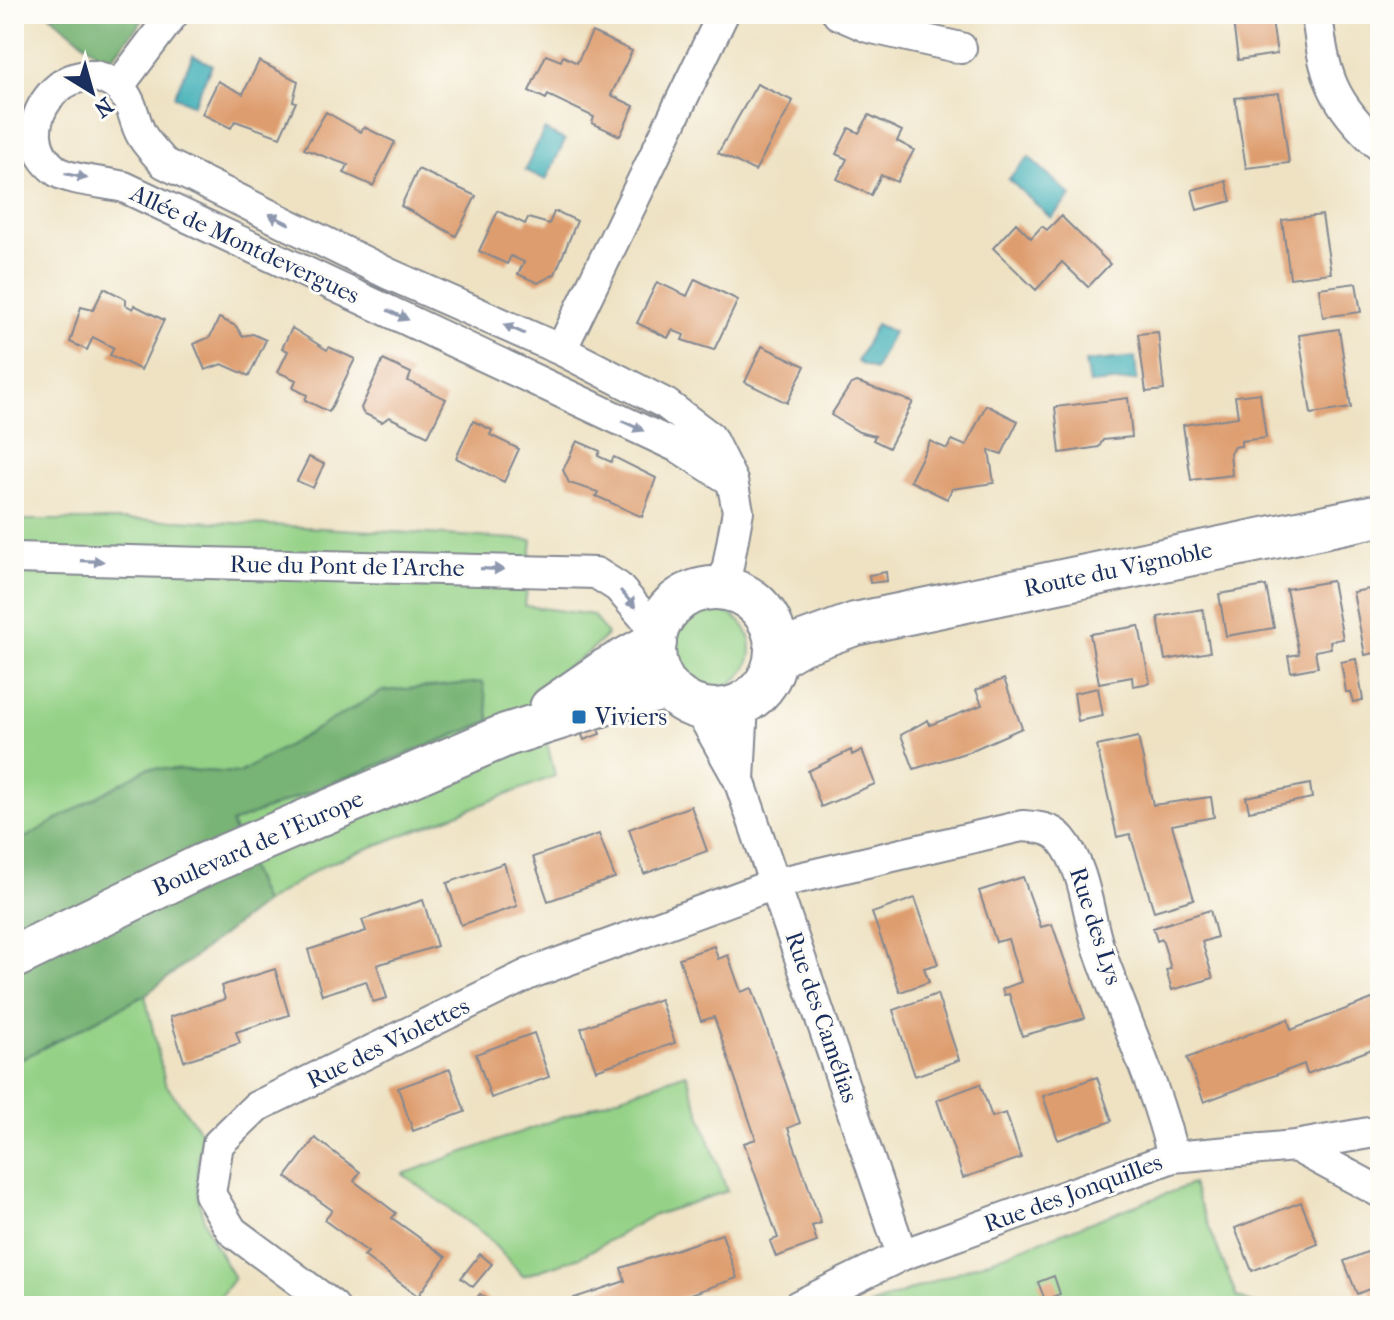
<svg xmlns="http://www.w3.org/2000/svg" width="1394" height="1320" font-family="'IM FELL French Canon',serif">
<rect width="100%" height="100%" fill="#fdfcf7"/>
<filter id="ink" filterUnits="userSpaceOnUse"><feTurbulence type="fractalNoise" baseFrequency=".0125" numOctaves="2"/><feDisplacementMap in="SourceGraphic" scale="16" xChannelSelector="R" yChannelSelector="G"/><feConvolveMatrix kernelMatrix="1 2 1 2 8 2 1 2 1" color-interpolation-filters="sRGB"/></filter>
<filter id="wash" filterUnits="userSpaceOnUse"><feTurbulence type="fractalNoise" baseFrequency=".006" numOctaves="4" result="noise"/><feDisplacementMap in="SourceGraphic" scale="32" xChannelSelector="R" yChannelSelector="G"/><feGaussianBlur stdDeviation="1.8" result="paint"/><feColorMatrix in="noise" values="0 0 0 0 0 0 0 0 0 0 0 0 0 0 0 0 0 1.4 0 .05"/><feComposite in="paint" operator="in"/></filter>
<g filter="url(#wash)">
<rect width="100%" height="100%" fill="#eee2c3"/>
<path fill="#95d287" stroke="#588072" stroke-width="2" d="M14 520H179L532 540 525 606 593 615 607 635 588 653 534 689 555 776 323 866 264 903 231 823 489 722 383 691 239 773 148 768 14 844Z
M673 649a39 39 0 1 1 78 0a39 39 0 1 1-78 0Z
M145 995 165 1083 203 1135C188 1196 203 1227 234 1278L213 1306H14V1063Z
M686 1073 727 1191 652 1216 580 1257 523 1276 485 1235 403 1174Z
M1192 1184 1237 1297 1259 1306H868Z"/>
<path fill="#78b474" stroke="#4a7269" stroke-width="2" d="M49 14H148L108 62Z
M483 682 490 721 231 823 264 903 145 995 14 1063V844L148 768 239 773 383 691Z"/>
<path fill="#3daeb6" stroke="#2c6e8a" stroke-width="2" d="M193 55 212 65 193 105 174 96Z
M544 130 565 140 546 180 525 170Z
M1029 157 1071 196 1051 218 1008 179Z
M876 324 893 332 875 370 857 362Z
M1135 357 1137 380 1089 384 1085 362Z"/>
<g id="blocks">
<path fill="#de9d6e" d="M1232 14H1271L1277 54 1238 60Z
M592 32 632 51 611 95 634 106 620 136 592 123 594 117 548 95 546 99 529 91 546 55 561 61 563 56 577 63Z
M259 61 298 81 293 101 296 102 280 137 235 121 231 128 202 114 218 81 243 94Z
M757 84 793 101 755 171 718 153Z
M1279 93 1289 163 1246 168 1235 98Z
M326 112 361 132 364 127 395 142 373 186 344 173 348 165 304 149Z
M869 115 902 131 897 141 914 150 897 182 881 175 871 195 837 179 847 159 836 154 849 128 859 133Z
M418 169 476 196 456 236 401 206Z
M1226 181 1231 201 1197 210 1192 190Z
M498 211 525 224 528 218 549 224 554 212H558L577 221 555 274 538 283 518 274 524 262 511 256 507 264 479 251Z
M1322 215 1331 273 1290 278 1282 220Z
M1061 216 1110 264 1088 287 1062 262 1036 290 993 248 1016 223 1031 238 1042 226 1047 230Z
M695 279 738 300 714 350 682 340 684 335 672 330 668 338 637 323 657 282 687 296Z
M1356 283 1361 312 1323 317 1319 288Z
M104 288 126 299V305L133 309 134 305 164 320 141 370 110 355 114 348 93 337 87 350 70 342 81 307 93 310Z
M219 318 236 326 242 336 253 334 266 340 249 376 222 364 205 370 194 344 210 337Z
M292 328 327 350 329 347 355 359 329 412 305 400 307 395 293 388 296 380 278 372 288 351 282 348Z
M1339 329 1351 408 1311 414 1299 335Z
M1158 332 1164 390 1146 392 1138 334Z
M762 346 805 366 787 403 745 382Z
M383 360 411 373 408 381 446 399 428 436 389 417 382 422 363 413 361 408Z
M857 382 913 402 889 448 873 440 875 436 859 432 831 415 851 384Z
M1260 393 1266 438 1241 441V446L1234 447 1230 453 1232 475 1191 480 1183 425 1238 417 1235 396Z
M1128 398 1132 437 1103 440 1099 447 1060 453 1055 407Z
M986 405 1018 421 1002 454 989 450 994 483 952 489 947 499 910 481 930 441 947 449 952 440 966 446Z
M473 421 492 430 490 435 519 449 504 482 456 458Z
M577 441 600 451 598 456 611 462 614 457 656 478 642 517 596 496 598 492 569 483 563 470Z
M309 457 324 464 313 488 297 481Z
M886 572 887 581 870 583 869 575Z
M1332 581 1343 639 1330 641 1331 648 1315 651 1318 667 1291 672 1288 656 1299 654 1286 589Z
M1266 586 1274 628 1226 636 1219 594Z
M1380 587V652L1365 655 1353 592Z
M1203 609 1210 652 1165 660 1158 617Z
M1139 626 1150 683 1133 686 1132 677 1099 683 1090 634Z
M1356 659 1363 700 1353 702 1350 692H1346L1341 662Z
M1004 679 1022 728 968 752 914 769 901 735 928 720 930 725 982 705 976 690Z
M1098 688 1103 716 1078 721 1074 693Z
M597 726 600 734 584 740 581 732Z
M1138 737 1153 805 1211 797 1214 817 1172 825 1194 899 1154 911 1130 834 1117 837 1097 746Z
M851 750 852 755 862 750 875 784 821 807 808 771Z
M1310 784 1312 798 1249 811 1246 797Z
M691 806 707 851 644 874 629 829Z
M599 834 615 878 548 901 533 857Z
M504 863 517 906 461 925 447 883Z
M1023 877 1041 927 1052 924 1085 1018 1022 1036 1009 994 1004 995 1002 989 1021 982 1008 939 996 942 979 891Z
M915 898 938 964 924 968 929 982 900 992 872 913Z
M423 900 437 946 377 965 387 998 373 1002 366 981 322 995 308 950 366 931 362 920Z
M1210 910 1217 937 1202 942 1213 978 1172 990 1166 970 1171 969 1162 939 1157 941 1153 928Z
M714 946 718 959 728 955 741 992 752 988 800 1123 788 1128 821 1223 812 1226 817 1242 776 1257 770 1241 778 1238 744 1143 756 1139 714 1017 701 1021 679 958Z
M275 969 289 1015 236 1032 240 1043 184 1061 170 1017 225 999 221 986Z
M937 994 959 1060 915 1076 893 1010Z
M1380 996V1046L1307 1074 1304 1064 1204 1102 1187 1058 1288 1019 1291 1030Z
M660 999 675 1043 596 1070 581 1028Z
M534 1033 549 1077 491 1098 476 1054Z
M450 1069 465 1112 413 1131 398 1088Z
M1097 1077 1112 1121 1058 1140 1043 1096Z
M980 1084 992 1117 1006 1113 1021 1158 963 1178 937 1100Z
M315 1138 360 1172 354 1181 396 1213 392 1218 446 1257 418 1296 364 1256 368 1252 324 1220 332 1210 286 1177Z
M1301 1202 1318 1244 1252 1271 1235 1228Z
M722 1234 737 1278 657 1306H577L574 1298 625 1281 621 1268Z
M1380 1247V1306H1376L1369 1289 1357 1294 1344 1261Z
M480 1254 492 1264 473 1287 461 1278Z
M1054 1276 1060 1294 1045 1300 1038 1282Z
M480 1294 497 1306H471Z"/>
</g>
</g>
<g filter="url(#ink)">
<use href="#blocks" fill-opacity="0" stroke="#848890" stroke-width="2"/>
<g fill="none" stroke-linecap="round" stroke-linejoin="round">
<g stroke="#848890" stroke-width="34">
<path id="street" d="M838 14 868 27 961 48
M1317 14C1324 76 1332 103 1380 146
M118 87 173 14
M561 350 723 14
M14 558 596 573 618 587 655 630
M724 588 738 511 732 481 710 437 666 404 561 350 389 274 164 163C157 154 146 144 141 134 133 119 133 101 120 89 69 43 0 132 58 172 70 180 109 183 124 187L680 448 732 481
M698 707 739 780 902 1255
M739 780 743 704
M1295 1146 1380 1131
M333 1306 232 1231 210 1194 218 1144 256 1107 529 974 777 883 1022 826C1036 827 1052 828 1061 839 1086 869 1087 913 1099 949 1124 1019 1156 1085 1173 1157
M798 1306 902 1255 1173 1157 1295 1146 1380 1192"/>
</g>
<g stroke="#848890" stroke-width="46">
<path id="secondary" d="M654 649a61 61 0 1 1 122 0a61 61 0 1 1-122 0Z
M776 658 800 644 855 624 1380 515
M551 708 606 670 655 643
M14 957 203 865 506 735 617 700 669 688"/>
</g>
<use href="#street" stroke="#fff" stroke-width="30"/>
<use href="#secondary" stroke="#fff" stroke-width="42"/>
</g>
<defs><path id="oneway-solid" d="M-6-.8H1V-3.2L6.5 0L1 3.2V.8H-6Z" transform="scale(2)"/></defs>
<g fill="#8d97ae">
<use href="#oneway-solid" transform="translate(76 176) rotate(12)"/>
<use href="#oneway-solid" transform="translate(279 219) rotate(-154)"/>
<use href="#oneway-solid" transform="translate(398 315) rotate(25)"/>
<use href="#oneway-solid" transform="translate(514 329) rotate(-156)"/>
<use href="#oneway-solid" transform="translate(633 426) rotate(25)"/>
<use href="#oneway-solid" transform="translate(92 561) rotate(2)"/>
<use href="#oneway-solid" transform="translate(492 569) rotate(2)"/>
<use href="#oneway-solid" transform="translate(628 599) rotate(49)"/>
</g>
</g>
<rect fill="#1f6fb2" stroke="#fdfcf7" stroke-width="3" x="571" y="709" width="16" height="16" rx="4"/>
<g text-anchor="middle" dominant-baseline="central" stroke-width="6" stroke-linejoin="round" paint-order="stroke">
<g font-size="24" fill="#1b2f5e" stroke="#fdfcf7">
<text transform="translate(245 244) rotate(25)">Allée de Montdevergues</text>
<text transform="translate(347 566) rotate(1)">Rue du Pont de l'Arche</text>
<text transform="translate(1118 569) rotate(-12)">Route du Vignoble</text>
<text transform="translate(258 843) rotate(-24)">Boulevard de l'Europe</text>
<text transform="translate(1096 926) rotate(72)">Rue des Lys</text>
<text transform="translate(822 1017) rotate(71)">Rue des Camélias</text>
<text transform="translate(388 1043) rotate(-26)">Rue des Violettes</text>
<text transform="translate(1073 1193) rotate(-20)">Rue des Jonquilles</text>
</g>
<g font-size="24" fill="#1b2f5e" stroke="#fdfcf7" text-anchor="start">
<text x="595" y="717">Viviers</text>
</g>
</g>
<rect width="1394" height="1320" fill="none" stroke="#fdfcf7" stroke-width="48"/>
<g transform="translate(92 92) rotate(143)" stroke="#fdfcf7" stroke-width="6" paint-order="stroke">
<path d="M0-6L14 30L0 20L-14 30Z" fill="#1b2f5e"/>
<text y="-12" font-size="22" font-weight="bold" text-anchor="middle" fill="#1b2f5e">N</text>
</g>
</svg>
